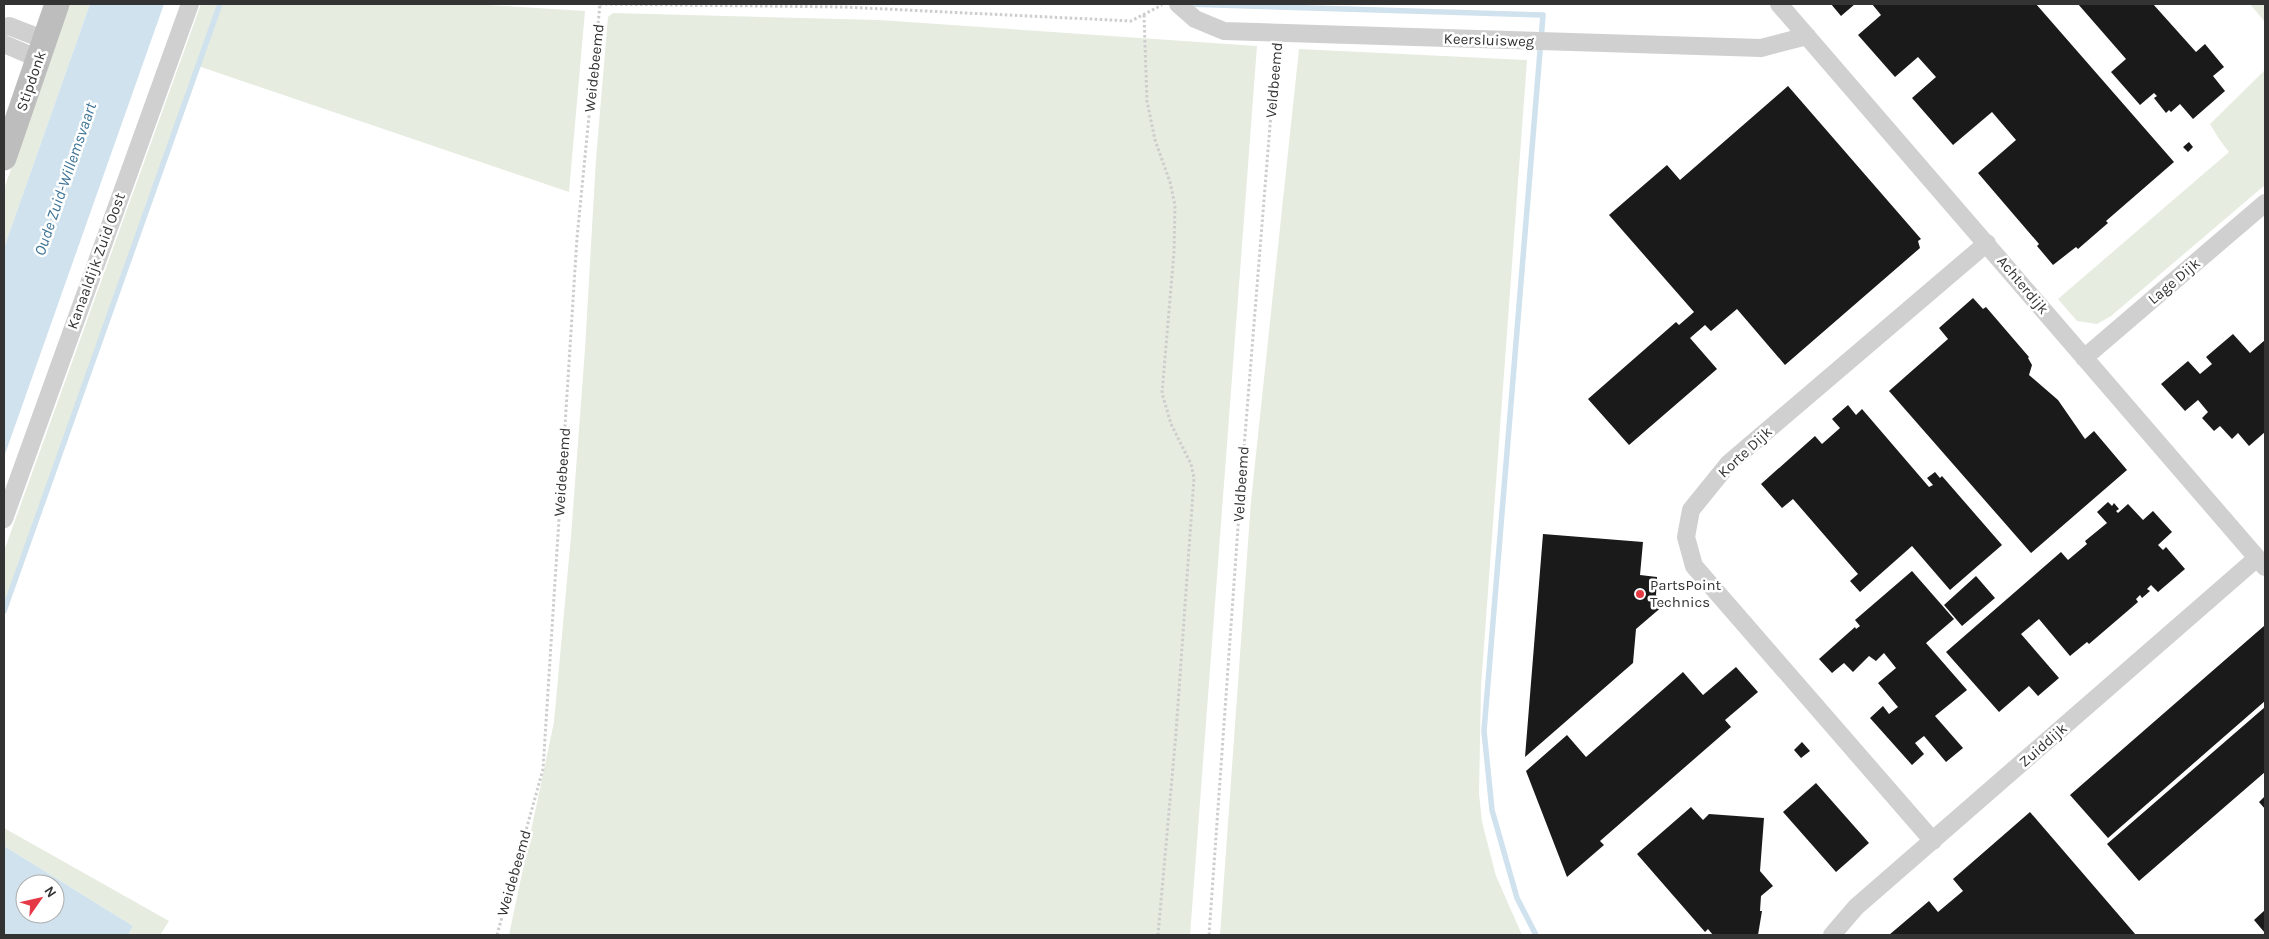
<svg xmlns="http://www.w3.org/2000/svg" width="2269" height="939" font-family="Karla,sans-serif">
<rect width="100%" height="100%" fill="#fff"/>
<path fill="#e6ecdf" d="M69 4H90L4 248V189Z
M201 4H473L585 11 569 192 198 66 4 610V551Z
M2250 4H2265V22Z
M613 13 879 20 1257 46 1190 935H509L554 722 571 536 585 349 596 159 608 17Z
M1299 49 1527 60 1481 687 1479 794 1482 822 1496 876 1522 935H1220L1251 501Z
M2265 70V185L2111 316 2097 324 2077 321 2058 299 2229 152 2219 139 2210 124Z
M4 828 169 921 160 935H128L133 926 4 846Z"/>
<path fill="#cfe2ee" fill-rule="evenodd" d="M90 4H164L4 457V248Z
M4 846 133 926 128 935H4ZM25 884H55V914H25Z"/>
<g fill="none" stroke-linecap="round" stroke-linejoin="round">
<path stroke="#cfe2ee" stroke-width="5.5" d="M1184 4 1543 15 1484 731 1492 810 1517 898 1536 935
M4 611 220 4"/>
</g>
<path fill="#1a1a1a" d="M1831 4H1855L1841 16Z
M1872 4H2036L2174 162 2106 221 2108 223 2078 249 2076 247 2053 265 2037 246 2039 244 1978 173 2016 140 1992 112 1953 145 1912 98 1936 77 1918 57 1895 77 1858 35 1881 15Z
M2078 4H2153L2196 52 2205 44 2224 67 2213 76 2225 91 2193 119 2180 104 2171 112 2169 110 2166 113 2154 98 2157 96 2154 93 2140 105 2111 72 2126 59Z
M1788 86 1921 239 1918 241 1920 248 1785 365 1737 309 1711 331 1705 325 1690 338 1717 369 1629 445 1588 399 1676 322 1679 325 1694 312 1609 215 1667 165 1680 180Z
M2189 142 2193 147 2188 152 2183 147Z
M1973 298 1983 309 1986 307 2029 357 2028 358 2032 365 2029 375 2058 400 2085 439 2094 431 2127 470 2031 553 1889 391 1948 339 1939 328Z
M2233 334 2250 353 2265 340V432L2249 446 2238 433 2232 439 2220 426 2214 431 2202 418 2208 412 2198 400 2185 411 2161 384 2188 361 2200 374 2212 364 2206 357Z
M1848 405 1856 415 1862 409 1929 487 1933 485 1927 478 1935 472 1940 478 1942 476 2002 545 1950 590 1912 546 1860 592 1850 581 1858 574 1793 499 1782 508 1761 484 1815 436 1822 444 1840 428 1832 419Z
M2108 502 2112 506 2114 503 2119 509 2116 511 2118 513 2128 504 2143 520 2153 511 2172 532 2158 545 2163 550 2166 547 2185 569 2158 592 2151 585 2147 589 2150 591 2142 598 2140 595 2136 599 2138 602 2089 644 2087 642 2070 656 2039 619 2021 634 2059 678 2038 696 2029 686 1999 712 1946 652 2061 552 2068 560 2087 544 2085 541 2107 523 2097 512Z
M1543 534 1643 542 1640 575 1657 577 1656 595 1664 605 1636 629 1633 663 1525 757Z
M1912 571 1954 619 1926 643 1967 690 1935 716 1963 748 1946 762 1924 736 1915 743 1924 754 1912 765 1870 718 1883 706 1889 714 1898 707 1878 683 1896 668 1884 653 1876 661 1869 656 1853 672 1844 663 1832 673 1819 659 1855 627 1856 629 1860 626 1855 620Z
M1976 576 1995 598 1962 626 1944 605Z
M2264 626 2265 701 2108 838 2070 795Z
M1736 667 1758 692 1725 720 1731 727 1600 841 1604 845 1567 877 1526 771 1567 735 1586 757 1683 672 1703 695Z
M2265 707V772L2139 881 2107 844Z
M1802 742 1810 751 1801 758 1794 750Z
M1816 783 1869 843 1836 872 1783 812Z
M2265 796V809L2259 802Z
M1691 807 1703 820 1709 814 1764 818 1760 871 1773 886 1761 896 1760 911H1762L1758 935H1713L1708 929 1705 932 1637 854Z
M2030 812 2136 935H1889L1929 901 1938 912 1963 891 1953 879Z
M2265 910V933L2254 920Z"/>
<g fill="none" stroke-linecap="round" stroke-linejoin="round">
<path stroke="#cdcdcd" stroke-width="3" stroke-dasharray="2.5 2.5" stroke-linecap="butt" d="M600 4 844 7 1131 21 1162 5
M1144 15 1147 101 1155 140 1170 182 1175 205 1174 252 1162 393 1171 424 1191 464 1194 478 1176 733 1158 935
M497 935 543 769 577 238 600 4
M1209 935 1241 485 1276 51"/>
<path stroke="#d0d0d0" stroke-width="18" d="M1178 4 1195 19 1224 31 1761 48 1807 36
M1779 4 2265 567
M4 27 9 26 45 40
M4 44 39 59
M2084 358 2265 203
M4 519 190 4
M1933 841 1694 566 1686 537 1691 510 1729 463 1987 243
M1832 935 1856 907 2257 558"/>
<path stroke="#bdbdbd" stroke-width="25" d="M4 158 57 4"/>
</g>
<circle fill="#e63946" stroke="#fff" stroke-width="2" cx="1640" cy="594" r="5"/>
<g text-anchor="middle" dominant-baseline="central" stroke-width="5" stroke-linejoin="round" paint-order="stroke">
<g font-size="15" fill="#333" stroke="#fff">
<text transform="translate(1489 40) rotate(2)">Keersluisweg</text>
<text transform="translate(594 68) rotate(-84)">Weidebeemd</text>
<text transform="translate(1274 80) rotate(-85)">Veldbeemd</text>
<text transform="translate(31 81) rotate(-71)">Stipdonk</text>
<text transform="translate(96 261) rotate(-70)">Kanaaldijk Zuid Oost</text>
<text transform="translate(2174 281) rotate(-40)">Lage Dijk</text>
<text transform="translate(2023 285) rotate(50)">Achterdijk</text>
<text transform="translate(1745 452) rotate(-43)">Korte Dijk</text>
<text transform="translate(562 472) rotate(-86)">Weidebeemd</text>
<text transform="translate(1241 484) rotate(-86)">Veldbeemd</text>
<text transform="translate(2043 745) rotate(-41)">Zuiddijk</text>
<text transform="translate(514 873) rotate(-74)">Weidebeemd</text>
</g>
<g font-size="15" fill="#333" stroke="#fff" text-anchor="start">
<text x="1650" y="585">PartsPoint<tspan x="1650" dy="17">Technics</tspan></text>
</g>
<g font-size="16" font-style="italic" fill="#3f7597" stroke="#fff">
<text transform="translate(65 179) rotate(-71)">Oude Zuid-Willemsvaart</text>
</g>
</g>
<rect width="2269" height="939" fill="none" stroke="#333333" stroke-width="10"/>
<g transform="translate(40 899) rotate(56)"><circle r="24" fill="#ffffff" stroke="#adadad"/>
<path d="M0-4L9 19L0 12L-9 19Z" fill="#e63946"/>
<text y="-8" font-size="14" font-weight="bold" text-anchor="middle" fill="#333333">N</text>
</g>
</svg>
